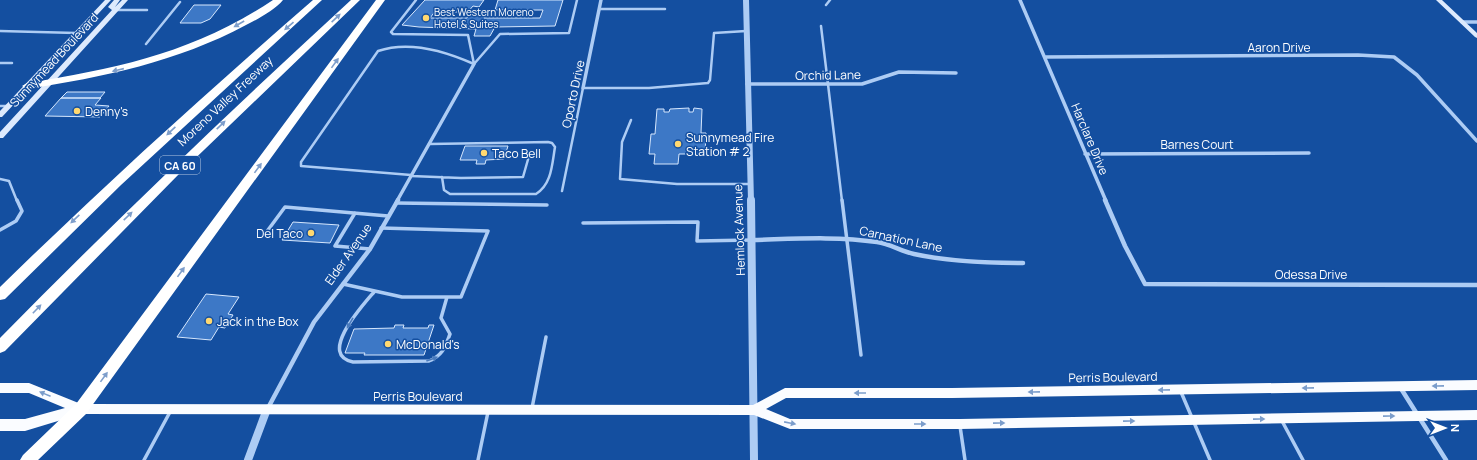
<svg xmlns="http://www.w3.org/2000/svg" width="1477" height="460" font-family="Manrope,sans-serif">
<rect width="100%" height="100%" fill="#144fa0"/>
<path fill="#3d78c6" stroke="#d6e7fd" d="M425 0H484L479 7 473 6 467 13 436 10 430 18H467L469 15H485L484 18H540L543 10H495L498 0H563L555 26 495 27 490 36H474L476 29 419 27 402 25Z
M194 5H221L210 19 201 23H180Z
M67 92H105L100 98H61Z
M61 98H101L95 105 109 106 100 117 45 116Z
M689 108V112H693L694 108 702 109 701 133H706L705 154H679L678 164H654L655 154H649L651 134H655L657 109H664V112H669L670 109Z
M465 146H508L504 159 486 160 485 164H476L477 160H460Z
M293 222 339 225 330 243 282 240Z
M206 294 239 297 228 314 233 315 225 328 219 327 211 340 177 337Z
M395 325H404L403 328H428L429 325H434L424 355H364L365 353H345L354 329 394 328Z"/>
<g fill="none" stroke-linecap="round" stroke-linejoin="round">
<path stroke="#adccf4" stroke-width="2.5" d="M416 0 391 32 393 34 468 35 474 64
M826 5 830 0
M600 9H665
M116 10H147
M821 26 842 201
M0 31 76 33
M146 44 180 2
M0 63H12
M474 64 500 34 569 33 577 0
M0 106H8
M631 120 622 142 620 179 677 184H750
M429 144 548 142 552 143 555 147C552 164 552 184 536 194H450L444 190 442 177
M411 175 301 166V162L378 51C410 40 445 51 474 64
M411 176 461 178 523 177 529 156
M0 179 9 181 17 201
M562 191 583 88H649L708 83 710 80 714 33 746 31"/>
<path stroke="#adccf4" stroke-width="3.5" d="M842 200 861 355
M396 203 547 205
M355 213 335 246 370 249
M583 223 698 222 697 241 752 240
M0 230 16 221 22 211 17 200
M268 230 285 207 388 216
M343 284 402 297H461L488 231 381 228
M374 292C363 305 317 355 353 362L429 361C443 355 445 347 450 334L441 318 447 297
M1181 392 1210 460
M532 408 546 337
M1282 421 1303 460
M960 426 965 460
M144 460 170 412
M478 460 488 412"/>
<path stroke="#adccf4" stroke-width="3.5" d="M1020 0 1106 201
M1462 22H1477
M1045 57 1358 55 1394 57 1417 75 1477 141
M747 84H862L899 72 956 73
M583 88 601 0
M1085 154 1309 153
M397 201 474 64"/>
<path stroke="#adccf4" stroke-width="4.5" d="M1105 200 1125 246 1145 284 1477 285
M752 240C793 239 836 236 877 242 890 244 901 251 914 254 950 262 987 263 1023 263
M1400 387 1446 460
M268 408 314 322 370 249 398 200"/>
<path stroke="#adccf4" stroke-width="6" d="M746 0 751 201"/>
<path stroke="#adccf4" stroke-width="8" d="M751 200 754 460
M248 460 267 409"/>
<path fill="#ddeafd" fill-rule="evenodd" d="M105 0H111L2 117H0V111Z
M114 0H120L115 7 122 0H128L3 138H0V132L112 10 108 7Z
M1436 0H1442L1477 33V38L1475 37Z"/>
<path fill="#fafcff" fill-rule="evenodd" d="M1477 380V390L952 398H786L766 409 790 419H960L1477 410V420L960 429H790L754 415 81 414 25 431H0V419H25L65 408 29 393H0V383H29L81 404 753 405 785 388H952Z"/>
<path fill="#fff" fill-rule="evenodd" d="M273 0H283C275 10 258 19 246 25 177 62 103 77 27 89L22 86 27 83C119 68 193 53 273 0Z
M313 0H322L121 185 5 299 0 300V287C101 188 206 93 313 0Z
M351 0H360L179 174 5 351 0 353V338C114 222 231 110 351 0Z
M376 0H385L86 414 38 460H20L23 455 76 404Z"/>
</g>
<defs><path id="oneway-solid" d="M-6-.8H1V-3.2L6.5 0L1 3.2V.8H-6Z"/></defs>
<g fill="#7e9ecb">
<use href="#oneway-solid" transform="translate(336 18) rotate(-43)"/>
<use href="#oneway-solid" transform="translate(239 24) rotate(150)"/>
<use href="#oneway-solid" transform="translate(289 26) rotate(139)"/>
<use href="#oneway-solid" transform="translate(335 63) rotate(-54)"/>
<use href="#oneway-solid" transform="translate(118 70) rotate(167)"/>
<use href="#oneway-solid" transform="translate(221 125) rotate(-44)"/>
<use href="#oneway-solid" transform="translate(171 131) rotate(137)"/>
<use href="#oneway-solid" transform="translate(258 168) rotate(-54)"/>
<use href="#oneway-solid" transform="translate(128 216) rotate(-44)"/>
<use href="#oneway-solid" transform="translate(75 219) rotate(137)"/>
<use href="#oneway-solid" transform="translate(181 272) rotate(-54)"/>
<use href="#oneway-solid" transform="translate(37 309) rotate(-46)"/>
<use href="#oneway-solid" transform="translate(104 377) rotate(-54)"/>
</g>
<g fill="#4a7bbd">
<use href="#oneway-solid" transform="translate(350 323) rotate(120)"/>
<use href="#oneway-solid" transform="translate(432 359) rotate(-20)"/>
</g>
<g fill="#7b9dcb">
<use href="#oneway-solid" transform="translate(1438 386) rotate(179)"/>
<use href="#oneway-solid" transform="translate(1308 388) rotate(179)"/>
<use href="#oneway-solid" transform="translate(1164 390) rotate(179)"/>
<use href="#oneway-solid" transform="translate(1034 392) rotate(179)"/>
<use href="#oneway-solid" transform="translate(860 393) rotate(-180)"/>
<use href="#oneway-solid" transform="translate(45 394) rotate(-158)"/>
<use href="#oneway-solid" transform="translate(1389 416) rotate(-1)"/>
<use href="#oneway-solid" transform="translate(1259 419) rotate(-1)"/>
<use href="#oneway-solid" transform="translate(1129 421) rotate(-1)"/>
<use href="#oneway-solid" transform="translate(790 423) rotate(11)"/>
<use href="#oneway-solid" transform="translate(999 423) rotate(-1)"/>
<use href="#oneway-solid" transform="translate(920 424)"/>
</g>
<g fill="#ffd870" stroke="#144fa0" stroke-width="1.5">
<circle cx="426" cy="18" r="4"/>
<circle cx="77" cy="111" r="4"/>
<circle cx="678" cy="144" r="4"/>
<circle cx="484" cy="153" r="4"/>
<circle cx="311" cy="233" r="4"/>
<circle cx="209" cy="321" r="4"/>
<circle cx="388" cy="344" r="4"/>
</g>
<g text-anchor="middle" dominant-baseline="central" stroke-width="3" stroke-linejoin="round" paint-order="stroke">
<g font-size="10" fill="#fff" stroke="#144fa0" text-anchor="start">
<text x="434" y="12">Best Western Moreno<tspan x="434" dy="12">Hotel &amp; Suites</tspan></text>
</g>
<rect fill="#144fa0" stroke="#b8cae2" stroke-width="1" x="160" y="156" width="40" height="18" rx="3"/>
<g font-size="11" font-weight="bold" fill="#fff">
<text x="180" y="165">CA 60</text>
</g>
<g font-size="12" fill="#fff" stroke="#144fa0">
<text x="1279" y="47">Aaron Drive</text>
<text transform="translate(54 60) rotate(-47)">Sunnymead Boulevard</text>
<text transform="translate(828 75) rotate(-1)">Orchid Lane</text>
<text transform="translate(573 94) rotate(-78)">Oporto Drive</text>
<text transform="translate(225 101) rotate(-43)">Moreno Valley Freeway</text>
<text transform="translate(1090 139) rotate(67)">Harclare Drive</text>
<text x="1197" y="144">Barnes Court</text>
<text transform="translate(739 230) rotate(-92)">Hemlock Avenue</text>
<text transform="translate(901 239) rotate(12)">Carnation Lane</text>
<text transform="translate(348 254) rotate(-55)">Elder Avenue</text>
<text x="1311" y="274">Odessa Drive</text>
<text transform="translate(1113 377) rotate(-1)">Perris Boulevard</text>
<text x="418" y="396">Perris Boulevard</text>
</g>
<g font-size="12" fill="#fff" stroke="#144fa0" text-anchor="start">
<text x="85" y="111">Denny's</text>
<text x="686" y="137">Sunnymead Fire<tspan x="686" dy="14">Station # 2</tspan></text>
<text x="492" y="153">Taco Bell</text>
<text x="303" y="233" text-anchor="end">Del Taco</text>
<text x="217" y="321">Jack in the Box</text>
<text x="396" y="344">McDonald's</text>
</g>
</g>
<g transform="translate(1445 428) rotate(90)" stroke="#144fa0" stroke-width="3" paint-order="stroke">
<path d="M0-3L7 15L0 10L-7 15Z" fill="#ffffff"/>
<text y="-6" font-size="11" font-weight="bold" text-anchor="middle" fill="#ffffff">N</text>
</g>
</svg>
